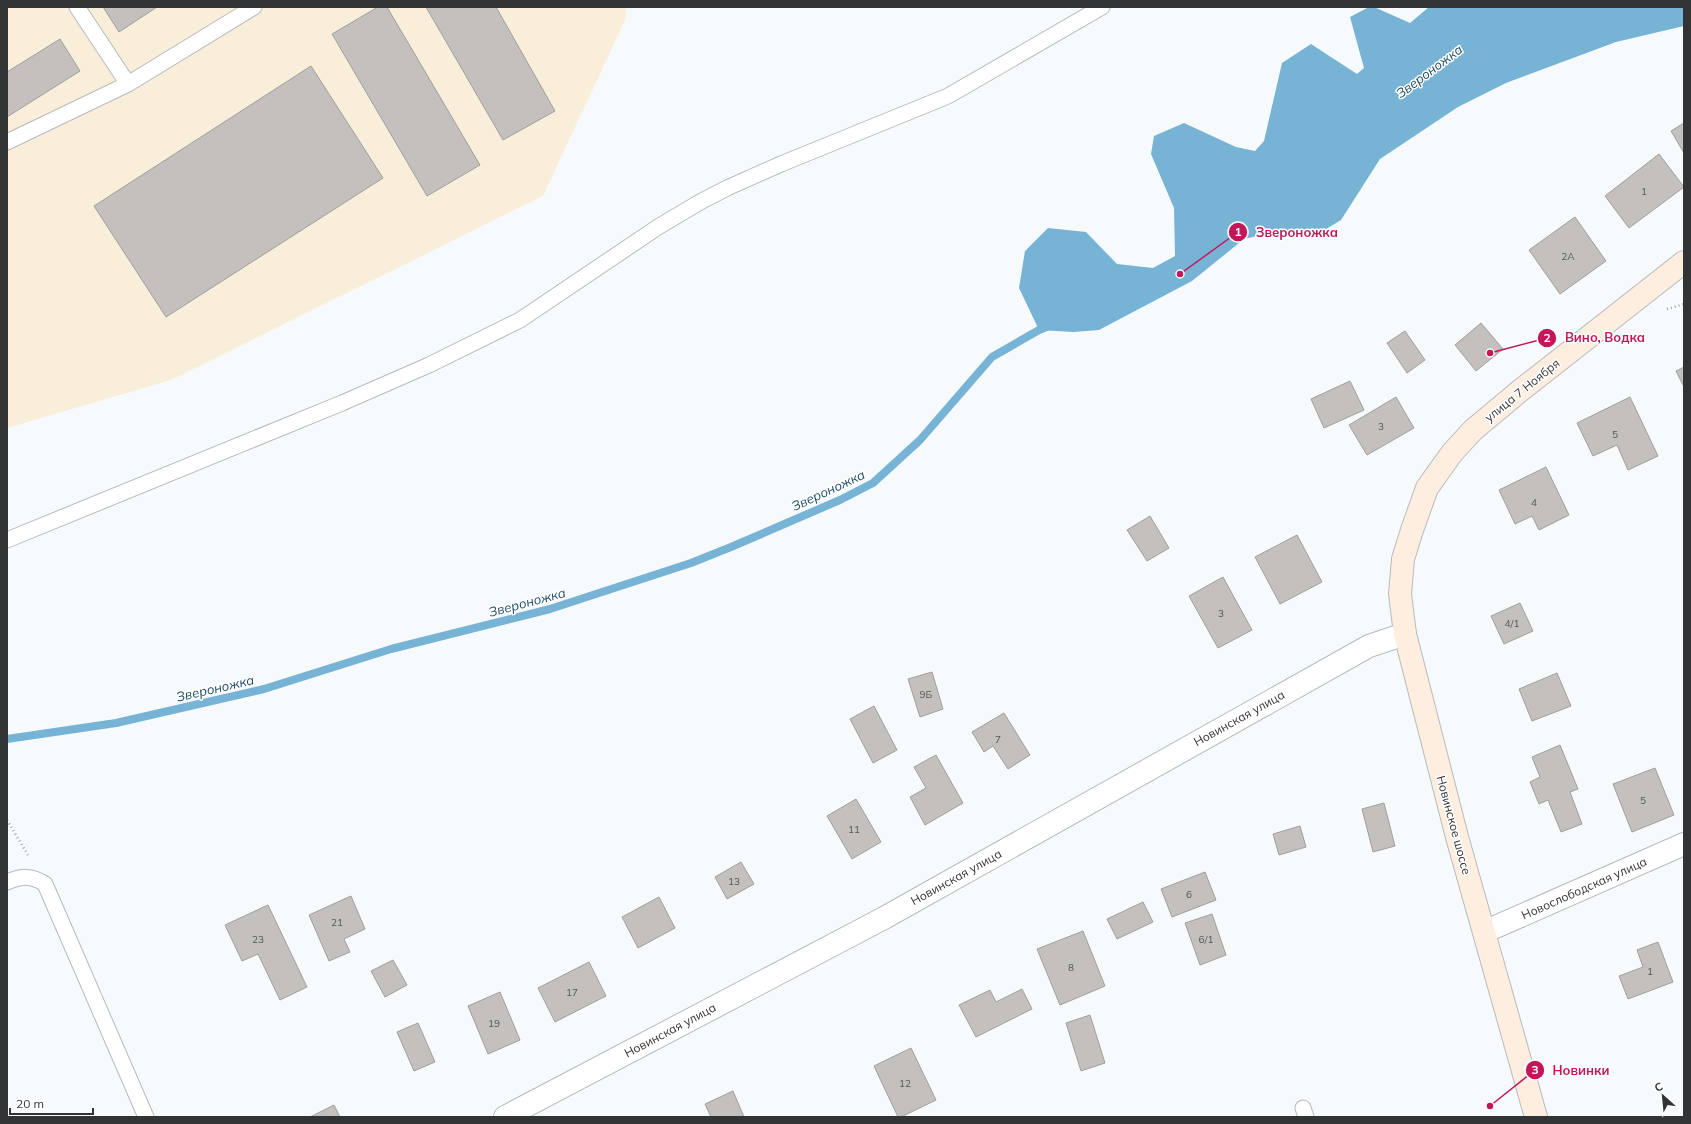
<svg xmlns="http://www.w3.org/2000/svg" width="1691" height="1124" font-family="Mulish,sans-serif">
<rect width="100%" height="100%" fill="#f6fafd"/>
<path fill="#f9eed9" d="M7 7H626V18L543 196 171 380 7 428Z"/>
<path fill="#77b3d4" d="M1369 7H1374L1410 23 1429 7H1684V26L1616 42 1506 83 1458 107 1380 159 1341 220 1321 232 1284 230 1244 239 1192 281 1099 330 1073 332 1039 330 1019 288 1025 251 1048 228 1086 232 1117 264 1153 268 1175 256 1174 208 1151 154 1154 136 1184 123 1236 147 1255 151 1264 141 1282 63 1311 44 1357 74 1364 68 1350 17Z"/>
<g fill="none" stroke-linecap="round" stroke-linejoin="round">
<path stroke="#77b3d4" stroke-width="8" d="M7 739 116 723 264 689 391 649 550 609 691 563 731 547 840 500 873 483 920 440 992 357 1039 330 1049 326"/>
</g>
<path fill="#c3c0bd" stroke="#a19e9b" d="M103 7H157L119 32Z
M378 7H387L480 165 427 196 332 34Z
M426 7H496L555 111 503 140Z
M60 39 80 71 7 117V72Z
M311 66 383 178 166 317 94 206Z
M1684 123V153L1671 131Z
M1659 154 1684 187 1629 228 1605 196Z
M1575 217 1606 261 1560 294 1529 250Z
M1481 323 1503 349 1476 371 1455 345Z
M1405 331 1425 360 1407 373 1387 343Z
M1684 367V387L1676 371Z
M1350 381 1364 410 1324 428 1311 399Z
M1396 397 1414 428 1367 455 1349 425Z
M1630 397 1658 456 1628 470 1617 445 1593 456 1577 423Z
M1546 467 1569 515 1539 530 1532 516 1515 524 1499 490Z
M1150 516 1169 548 1147 561 1127 530Z
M1297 535 1322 582 1280 604 1255 557Z
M1223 577 1252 630 1218 648 1189 596Z
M1520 603 1533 631 1504 644 1491 616Z
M932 672 943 709 920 717 908 679Z
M1557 673 1571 706 1532 721 1519 689Z
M874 706 897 750 873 763 850 719Z
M1004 713 1030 755 1008 769 993 746 984 752 972 732Z
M1560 745 1578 789 1570 792 1582 824 1561 832 1548 800 1539 804 1530 782 1540 777 1532 757Z
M936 755 963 803 925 825 910 797 926 788 914 767Z
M1655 768 1674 815 1632 832 1613 784Z
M856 799 881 842 852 859 827 816Z
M1384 803 1395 846 1373 852 1362 809Z
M1300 826 1306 847 1279 855 1273 834Z
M741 862 754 884 727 899 715 877Z
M1205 872 1216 900 1172 917 1161 889Z
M351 896 365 929 344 939 350 952 329 961 309 915Z
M659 897 675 928 638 948 622 917Z
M1143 902 1153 922 1117 939 1107 919Z
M268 905 307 987 280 1000 258 954 242 961 225 925Z
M1212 914 1226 955 1200 965 1185 923Z
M1083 931 1105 986 1060 1005 1037 949Z
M1658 942 1673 982 1628 999 1619 976 1643 967 1637 950Z
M393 960 407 985 385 997 371 971Z
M589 962 606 996 555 1022 538 988Z
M1022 989 1032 1009 976 1037 959 1005 990 990 996 1002Z
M500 992 520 1040 488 1054 468 1006Z
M1090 1015 1105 1063 1081 1071 1066 1023Z
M418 1023 435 1062 414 1071 397 1032Z
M911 1048 936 1100 901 1117H898L874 1066Z
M733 1091 744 1117H711L705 1104Z
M334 1105 340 1117H310Z"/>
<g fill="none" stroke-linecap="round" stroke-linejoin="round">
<g stroke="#b7babd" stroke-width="17">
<path id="service" d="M128 84 254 7
M7 142 128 84 77 7
M7 540 342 403 429 365 520 320 658 227 700 202 727 188 781 164 948 96 1102 7
M7 882C22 876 31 875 45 884L146 1117
M1303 1108 1306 1117"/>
</g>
<g stroke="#b7babd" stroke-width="24">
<path id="minor" d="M1484 932 1684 844
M505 1117 884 918 1369 646 1405 634"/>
</g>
<g stroke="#b7babd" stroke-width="24">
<path id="secondary" d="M1536 1117 1457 837 1405 634 1400 594 1403 559 1412 530 1427 488 1452 453 1473 430 1521 390 1684 262"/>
</g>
<path stroke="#a1a4a6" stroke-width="2.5" stroke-dasharray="1 3" stroke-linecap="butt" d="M1667 309 1684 304
M7 820 28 855"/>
<use href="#service" stroke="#fff" stroke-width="15"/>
<use href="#minor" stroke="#fff" stroke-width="22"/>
<use href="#secondary" stroke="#fdeedf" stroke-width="22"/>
</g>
<g text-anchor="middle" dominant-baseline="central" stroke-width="3" stroke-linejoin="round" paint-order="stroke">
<g font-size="10" fill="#565656">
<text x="1644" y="191">1</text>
<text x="1568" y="256">2А</text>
<text x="1381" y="426">3</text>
<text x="1615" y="434">5</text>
<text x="1534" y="502">4</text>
<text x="1221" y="613">3</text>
<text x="1512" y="623">4/1</text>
<text x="926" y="694">9Б</text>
<text x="998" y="739">7</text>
<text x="1643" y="800">5</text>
<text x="854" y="829">11</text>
<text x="734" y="881">13</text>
<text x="1189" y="894">6</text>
<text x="337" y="922">21</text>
<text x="258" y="939">23</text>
<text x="1206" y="939">6/1</text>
<text x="1071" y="967">8</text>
<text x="1650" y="971">1</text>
<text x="572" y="992">17</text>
<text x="494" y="1023">19</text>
<text x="905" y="1083">12</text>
</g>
<g font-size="12" fill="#323334" stroke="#fff">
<text transform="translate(1522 390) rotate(-39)">улица 7 Ноября</text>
<text transform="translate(1239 718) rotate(-29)">Новинская улица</text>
<text transform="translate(1454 825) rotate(75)">Новинское шоссе</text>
<text transform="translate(956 877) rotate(-29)">Новинская улица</text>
<text transform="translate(1584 888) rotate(-24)">Новослободская улица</text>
<text transform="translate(670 1030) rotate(-28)">Новинская улица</text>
</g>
<g font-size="13" font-style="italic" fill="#1c4b64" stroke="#fff">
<text transform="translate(1429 71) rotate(-37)">Звероножка</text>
<text transform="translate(828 490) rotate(-25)">Звероножка</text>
<text transform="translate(527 602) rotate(-15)">Звероножка</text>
<text transform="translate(215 688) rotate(-13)">Звероножка</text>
</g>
</g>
<path fill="none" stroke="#c2185b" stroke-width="1.5" d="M1180 274L1238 232M1490 353L1547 338M1490 1106L1535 1070"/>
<g fill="#c2185b" stroke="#fff" stroke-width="1.5">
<circle cx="1180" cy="274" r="4"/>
<circle cx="1490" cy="353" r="4"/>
<circle cx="1490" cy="1106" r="4"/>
<circle cx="1238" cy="232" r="10"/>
<circle cx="1547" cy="338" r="10"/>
<circle cx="1535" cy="1070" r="10"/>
</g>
<g font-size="12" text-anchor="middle" font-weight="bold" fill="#fff">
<text x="1238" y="236">1</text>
<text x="1547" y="342">2</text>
<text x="1535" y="1074">3</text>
</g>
<g font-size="13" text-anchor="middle" font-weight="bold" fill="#c2185b" stroke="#fff" stroke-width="3" stroke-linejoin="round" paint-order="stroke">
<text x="1297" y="237">Звероножка</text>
<text x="1605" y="342">Вино, Водка</text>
<text x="1581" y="1075">Новинки</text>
</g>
<rect width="1691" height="1124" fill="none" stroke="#323334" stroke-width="16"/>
<g transform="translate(1663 1096) rotate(333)" stroke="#ffffff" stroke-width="3" paint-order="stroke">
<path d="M0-3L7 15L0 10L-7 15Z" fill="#323334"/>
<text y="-6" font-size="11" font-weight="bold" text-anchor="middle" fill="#323334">С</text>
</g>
<path d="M10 1108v6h83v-6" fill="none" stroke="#323334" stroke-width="2"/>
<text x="16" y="1108" font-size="12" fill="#323334" stroke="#ffffff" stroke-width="3" paint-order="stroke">20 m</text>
</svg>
